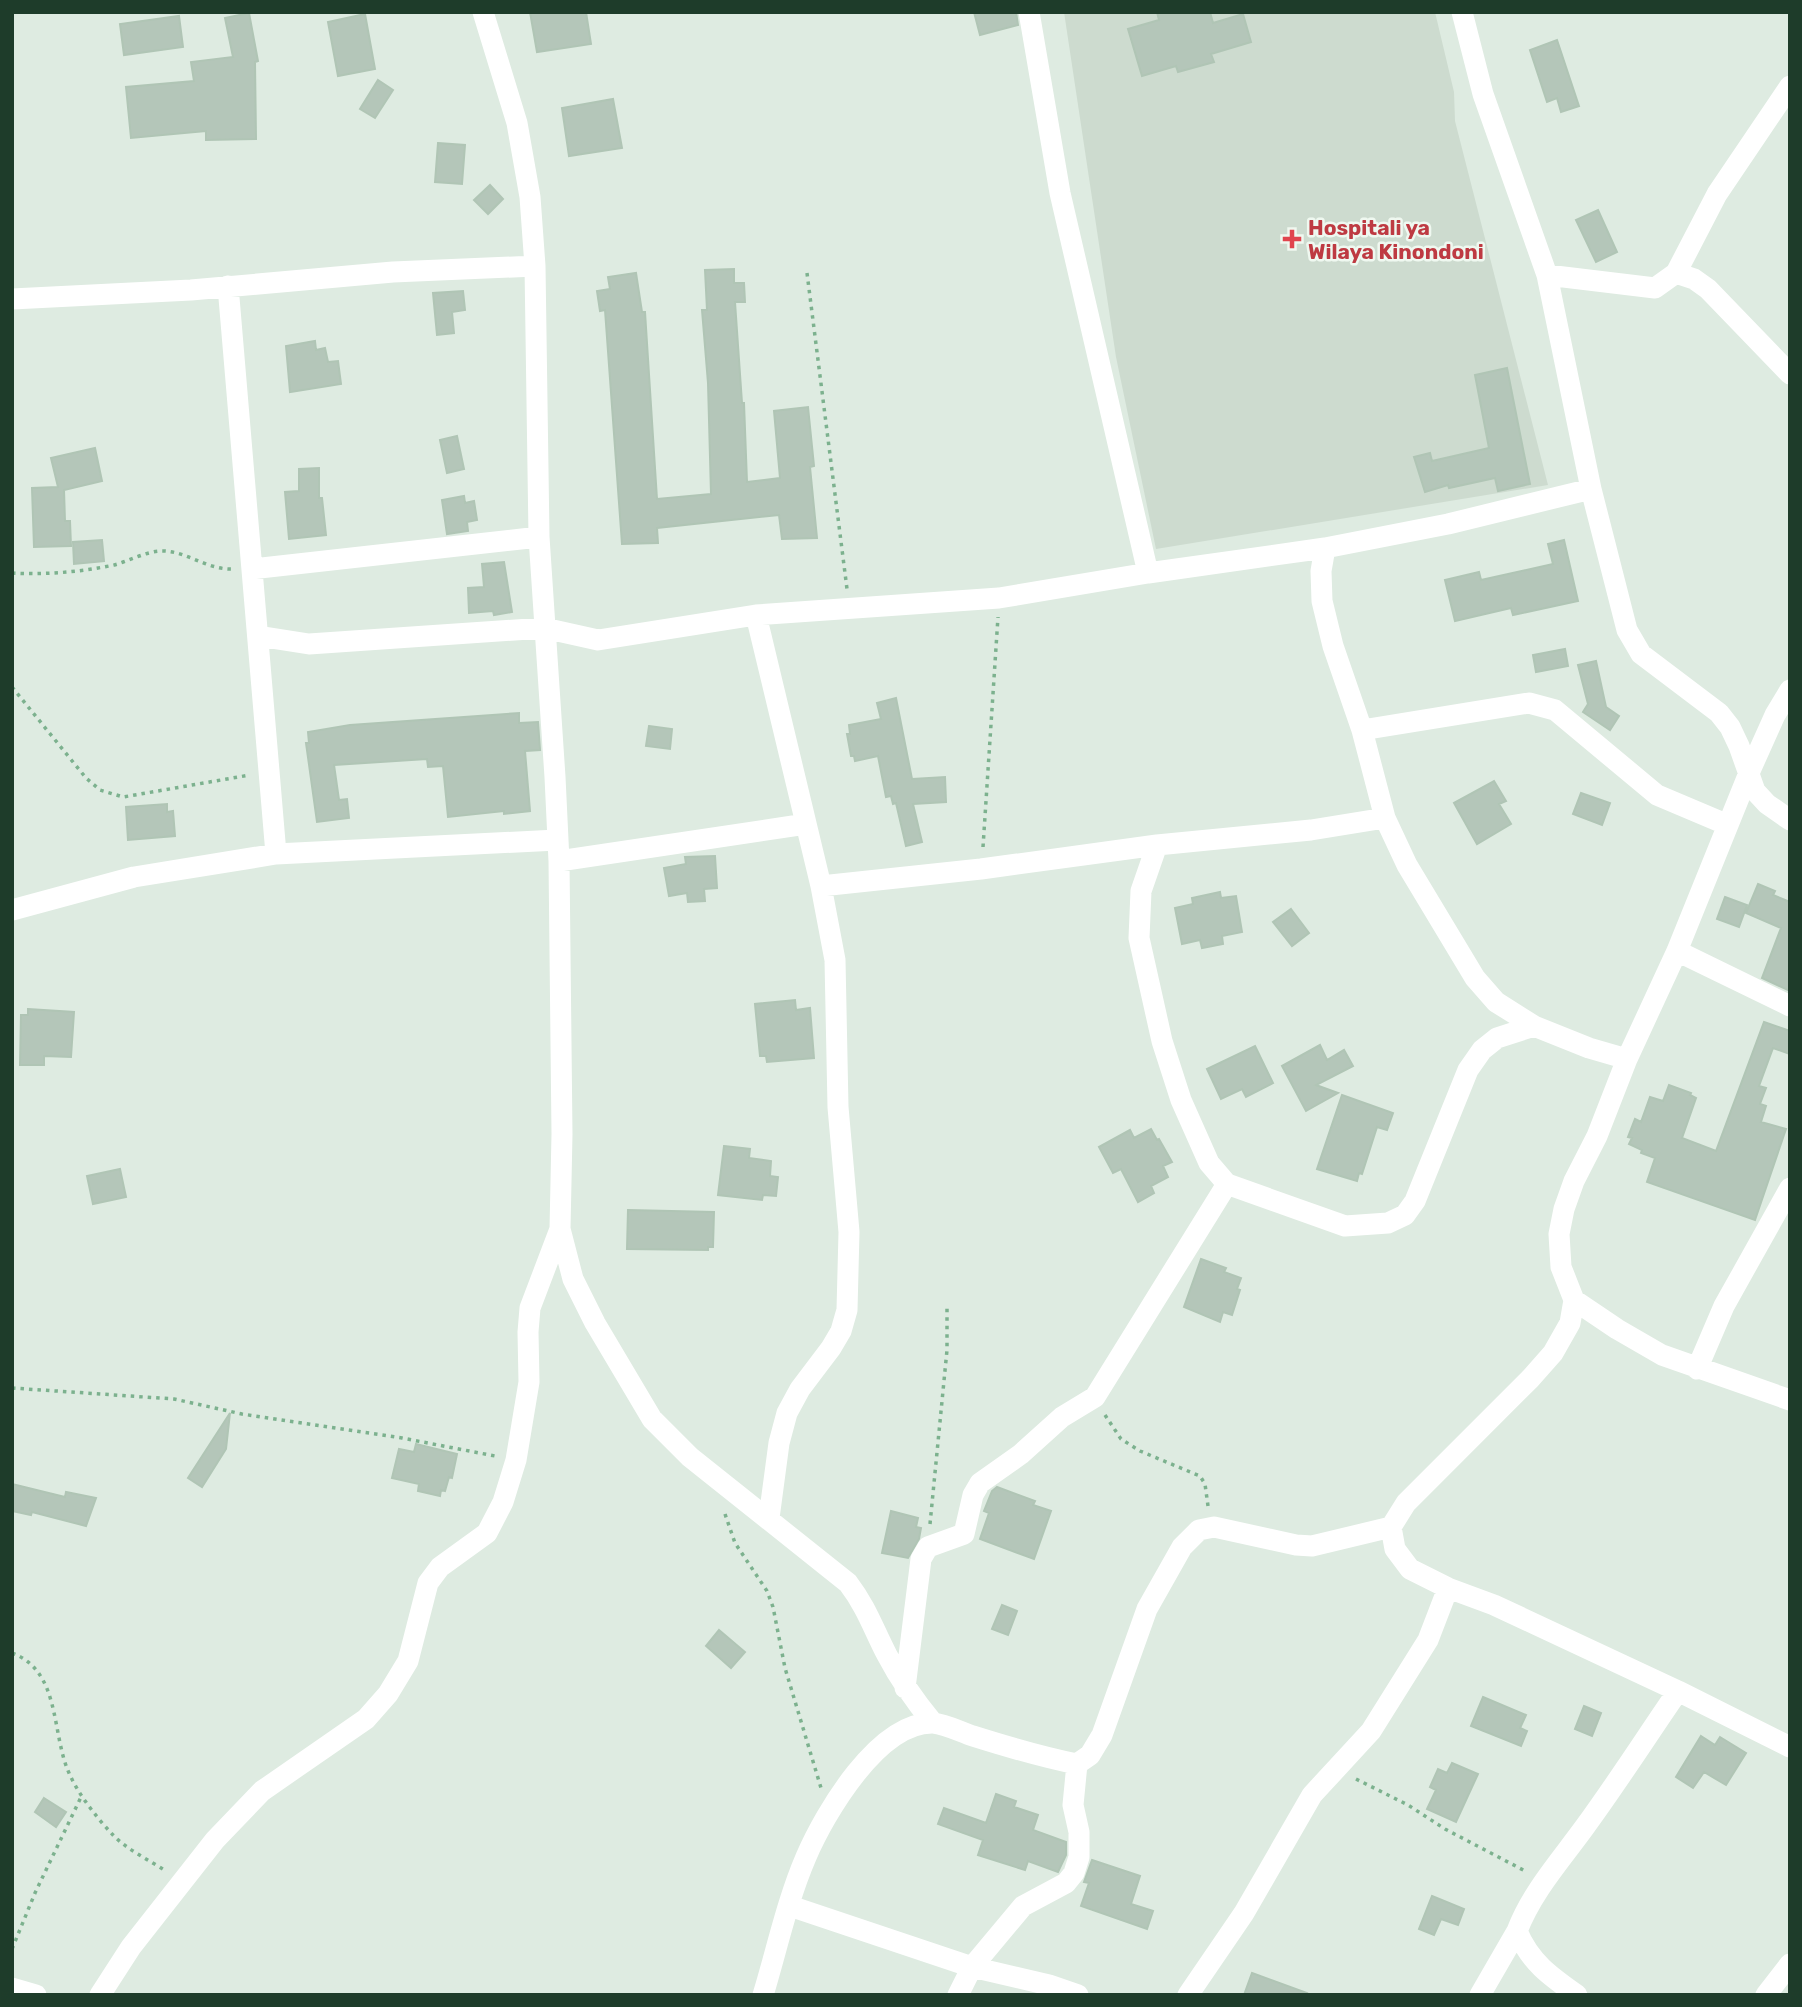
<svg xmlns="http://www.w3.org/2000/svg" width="1802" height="2007" font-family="Rubik,sans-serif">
<rect width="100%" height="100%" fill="#deebe1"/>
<path fill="#cddbcf" d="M1064 12H1435L1454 92 1455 121 1548 485 1156 549 1116 357Z"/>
<path fill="#b4c6b9" stroke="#b0c5b5" stroke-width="2" d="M530 12H586L591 44 537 52Z
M974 12H1016L1018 25 980 35Z
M1157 12H1210L1213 23 1243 14 1251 42 1211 54 1214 62 1178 72 1176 66 1142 76 1128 29 1159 20Z
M249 13 258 61 255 62 256 139 206 140V131L131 138 126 87 194 81 191 62 233 57 225 18Z
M365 14 375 69 338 76 328 22Z
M179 16 183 47 124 55 120 24Z
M1557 40 1579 106 1561 112 1557 98 1547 102 1530 50Z
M378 80 393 90 375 118 360 109Z
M613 99 622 148 569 156 562 108Z
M438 143 465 145 462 184 435 182Z
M490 185 503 199 488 214 474 200Z
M1598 210 1617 252 1596 262 1576 220Z
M734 269V283H744L745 302H735L742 403H744L747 482 780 478 774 411 808 407 814 466 810 467 817 538 782 539 779 515 657 528 658 543 622 544 605 310 600 311 597 291 610 289 608 277 636 273 642 312H645L657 499 711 494 708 383 702 310H707L705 270Z
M463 291 465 310 452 312 454 333 437 335 433 293Z
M315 341 316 350 325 348 328 362 338 361 341 384 290 392 286 346Z
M1507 368 1530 484 1498 491 1495 478 1449 488 1448 485 1425 492 1414 457 1430 453 1432 461 1489 448 1475 375Z
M457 436 464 469 447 473 440 440Z
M95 448 102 481 64 490 65 521H70L71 546 34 547 32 488 58 487 51 458Z
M319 468V498H322L326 535 289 539 285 492 299 491V469Z
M464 496 465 503 474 501 477 520 467 522 468 531 447 534 442 500Z
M102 540 104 561 74 564 73 542Z
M1564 540 1578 601 1513 615 1511 608 1455 621 1445 580 1479 572 1481 580 1553 564 1548 544Z
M504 562 512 612 494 615 493 611 469 613 468 588 484 587 482 564Z
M1565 649 1568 666 1536 672 1533 655Z
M1596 661 1606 707 1619 716 1610 730 1583 712 1588 704 1578 665Z
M896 698 912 779 945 777 946 802 913 804 922 842 906 846 896 803 893 804 891 796 886 797 878 756 855 761 854 756H851L847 734H850L849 725 881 719 877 703Z
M519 713V723L538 722 540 750 525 751 530 811 504 814V811L448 817 443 766 428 767 427 759 334 765 339 800 347 799 349 818 317 822 306 743H309L308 732 350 725Z
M649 726 672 729 670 749 646 746Z
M1494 781 1506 801 1499 804 1511 824 1477 844 1454 803Z
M1581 793 1610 803 1602 825 1573 814Z
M167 804V812L173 811 175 836 128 840 126 807Z
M715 856 717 888 704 889 705 901 688 902 687 893 669 896 664 868 686 864 685 857Z
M1758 884 1775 891 1773 895 1790 902V991L1762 978 1781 928 1746 913Z
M1220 892 1221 898 1236 896 1242 932 1222 936 1223 944 1202 948 1200 940 1182 944 1175 908 1193 904 1192 898Z
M1725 897 1747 905 1739 927 1717 919Z
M1291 909 1309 933 1292 946 1273 922Z
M795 1000 796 1010 810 1008 814 1058 767 1062 766 1056H760L755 1004Z
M28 1009 74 1012 71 1057 44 1056V1065H20L21 1015H28Z
M1764 1022 1790 1031V1054L1773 1048 1759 1086 1766 1088 1760 1104 1766 1106 1761 1122 1786 1129 1755 1220 1647 1182 1655 1158 1641 1153 1642 1150 1629 1144 1632 1138 1628 1137 1635 1119 1641 1122 1650 1097 1663 1101 1669 1085 1691 1093 1690 1095 1696 1098 1682 1138 1716 1151Z
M1320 1045 1327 1060 1344 1050 1353 1066 1316 1085 1338 1093 1306 1111 1282 1066Z
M1255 1046 1273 1083 1246 1097 1242 1089 1221 1099 1207 1069Z
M1342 1095 1393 1113 1387 1130 1377 1127 1362 1174 1359 1173 1357 1181 1317 1169Z
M1151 1129 1157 1140 1159 1139 1172 1162 1163 1166 1168 1177 1151 1186 1154 1193 1138 1202 1121 1169 1113 1173 1099 1147 1130 1130 1134 1138Z
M724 1146 750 1149 749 1158 771 1161 770 1176 778 1177 776 1196 763 1195 762 1200 718 1195Z
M120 1169 126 1197 93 1204 87 1176Z
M628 1210 714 1212 713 1247H708V1250L627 1249Z
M1201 1259 1226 1268 1224 1272 1241 1278 1237 1289 1240 1290 1232 1315 1223 1312 1220 1322 1184 1307Z
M230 1413 226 1449 202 1487 188 1478Z
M416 1444 457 1454 452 1478 449 1477 445 1491 441 1490 440 1496 418 1491 419 1484 392 1478 399 1449 414 1452Z
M12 1484 65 1497 66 1492 96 1498 86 1526 32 1512 31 1515 12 1511Z
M997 1487 1035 1501 1033 1505 1051 1511 1034 1559 980 1539 989 1513 984 1511 992 1491Z
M891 1511 918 1518 916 1527 921 1528 919 1539 908 1558 882 1553Z
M1002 1605 1017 1611 1008 1635 992 1629Z
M719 1630 745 1652 731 1668 706 1646Z
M1483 1697 1526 1715 1520 1728 1527 1731 1521 1746 1471 1726Z
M1584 1706 1601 1713 1592 1736 1575 1729Z
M1701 1736 1715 1745 1720 1737 1746 1753 1726 1785 1704 1772 1693 1788 1676 1777Z
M1452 1763 1478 1774 1456 1822 1427 1809 1436 1790 1430 1787 1438 1769 1447 1773Z
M996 1794 1016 1801 1014 1807 1038 1815 1033 1830 1066 1842V1855L1058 1872 1028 1861 1025 1870 978 1855 983 1840 938 1824 944 1808 986 1823Z
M44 1798 66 1812 56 1827 35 1812Z
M1092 1860 1140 1876 1131 1904 1153 1911 1147 1929 1081 1906 1089 1883 1084 1882Z
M1432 1896 1464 1909 1458 1925 1441 1919 1434 1935 1419 1929Z
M1252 1973 1307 1993 1306 1995H1244Z"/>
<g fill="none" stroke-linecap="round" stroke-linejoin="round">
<path stroke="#7cb18e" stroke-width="3.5" stroke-dasharray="3.5 5" stroke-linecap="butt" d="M807 273 847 589
M12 573C46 575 80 572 114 565 129 561 145 552 160 551 186 550 206 570 233 569
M12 687 86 778 100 790 123 797 250 775
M983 847 998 617
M12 1388 174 1399 242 1414 402 1438 495 1456
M1105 1415 1121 1439 1140 1451 1200 1476 1205 1484 1208 1506
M725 1514 735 1543 767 1591 773 1607 785 1668 821 1788
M930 1524 947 1350V1304
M12 1653C61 1671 51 1733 69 1773 78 1794 97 1818 113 1835 126 1849 149 1860 166 1871
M1356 1779 1408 1805 1445 1829 1527 1872
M12 1949 35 1893 82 1795"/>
<path stroke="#fff" stroke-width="21" d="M483 12 517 123 530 197 535 266 539 537 555 777 559 861 562 1134 560 1229 573 1279 595 1323 652 1419 690 1457 848 1583C867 1608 873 1628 887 1655 900 1680 915 1701 933 1723
M1029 12 1060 193 1148 573
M1462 12 1483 94 1547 275 1591 489 1627 630 1641 654 1719 713 1730 727 1739 746 1755 791 1767 804 1790 820
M1676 273 1717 194 1790 86
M1547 275 1655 288 1676 273 1694 279 1708 289 1790 374
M228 286 276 854
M12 299 191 290 393 272 535 266
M1325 548 1321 571 1322 601 1333 646 1362 730 1385 818 1407 865 1475 978 1496 1002 1534 1026
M252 569 539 537
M756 615 821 886 835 960 838 1107 849 1232 847 1310 841 1331 831 1348 800 1389 787 1413 779 1443 769 1518
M258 636 309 644 544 628 598 640 756 615 999 598 1148 573 1325 548 1448 524 1591 489
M1790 690 1775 715 1749 773 1677 951 1627 1059 1597 1136 1574 1181 1564 1209 1559 1234 1561 1267 1574 1300 1570 1323 1553 1353 1530 1379 1406 1503 1391 1527 1395 1549 1410 1569 1448 1588 1494 1605 1678 1691 1790 1747
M1362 730 1529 703 1555 710 1657 795 1728 825
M1157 845 1141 891 1139 938 1162 1041 1181 1100 1209 1163 1227 1184 1345 1226 1388 1223 1405 1215 1415 1201 1468 1070 1482 1050 1497 1038 1534 1026 1589 1048 1627 1059
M559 861 806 824
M821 886 981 869 1157 845 1311 830 1385 818
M12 910 134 877 276 854 557 840
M1677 951 1790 1006
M1574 1300 1617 1329 1662 1355 1790 1400
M1697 1369 1724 1306 1790 1188
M905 1688 921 1559 928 1547 964 1534 973 1495 980 1483 1021 1454 1062 1417 1095 1397 1227 1184
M790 1906 972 1967 1049 1985 1078 1995
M12 1988 36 1995
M100 1995 131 1947 215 1840 262 1791 366 1719 388 1694 408 1661 428 1583 440 1567 487 1533 503 1502 516 1460 529 1382 528 1332 530 1308 560 1229
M763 1995C777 1949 787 1901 806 1857 825 1813 878 1722 933 1723 945 1724 961 1732 973 1736 1008 1747 1041 1757 1077 1764L1090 1755 1102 1735 1147 1609 1182 1547 1199 1530 1214 1527 1296 1545 1312 1546 1391 1527
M958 1995 972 1967 1023 1906 1066 1883 1074 1873 1079 1857V1832L1073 1805 1077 1764
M1188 1995 1244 1913 1312 1795 1371 1731 1428 1640 1448 1588
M1480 1995 1517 1931
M1577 1995C1550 1976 1530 1962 1517 1931 1532 1892 1560 1861 1584 1828 1617 1783 1647 1736 1678 1691
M1766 1995 1790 1964"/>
</g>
<path fill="#e0444e" stroke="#eff8f0" stroke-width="2.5" d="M1288.5 228.5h7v7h7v7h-7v7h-7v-7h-7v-7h7z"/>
<g text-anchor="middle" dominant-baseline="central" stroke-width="5" stroke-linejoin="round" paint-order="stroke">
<g font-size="21" font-weight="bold" fill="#be3a42" stroke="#eff8f0" text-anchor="start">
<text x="1308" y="227">Hospitali ya<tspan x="1308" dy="24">Wilaya Kinondoni</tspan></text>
</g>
</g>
<rect width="1802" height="2007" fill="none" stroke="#1e3c2a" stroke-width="28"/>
</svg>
